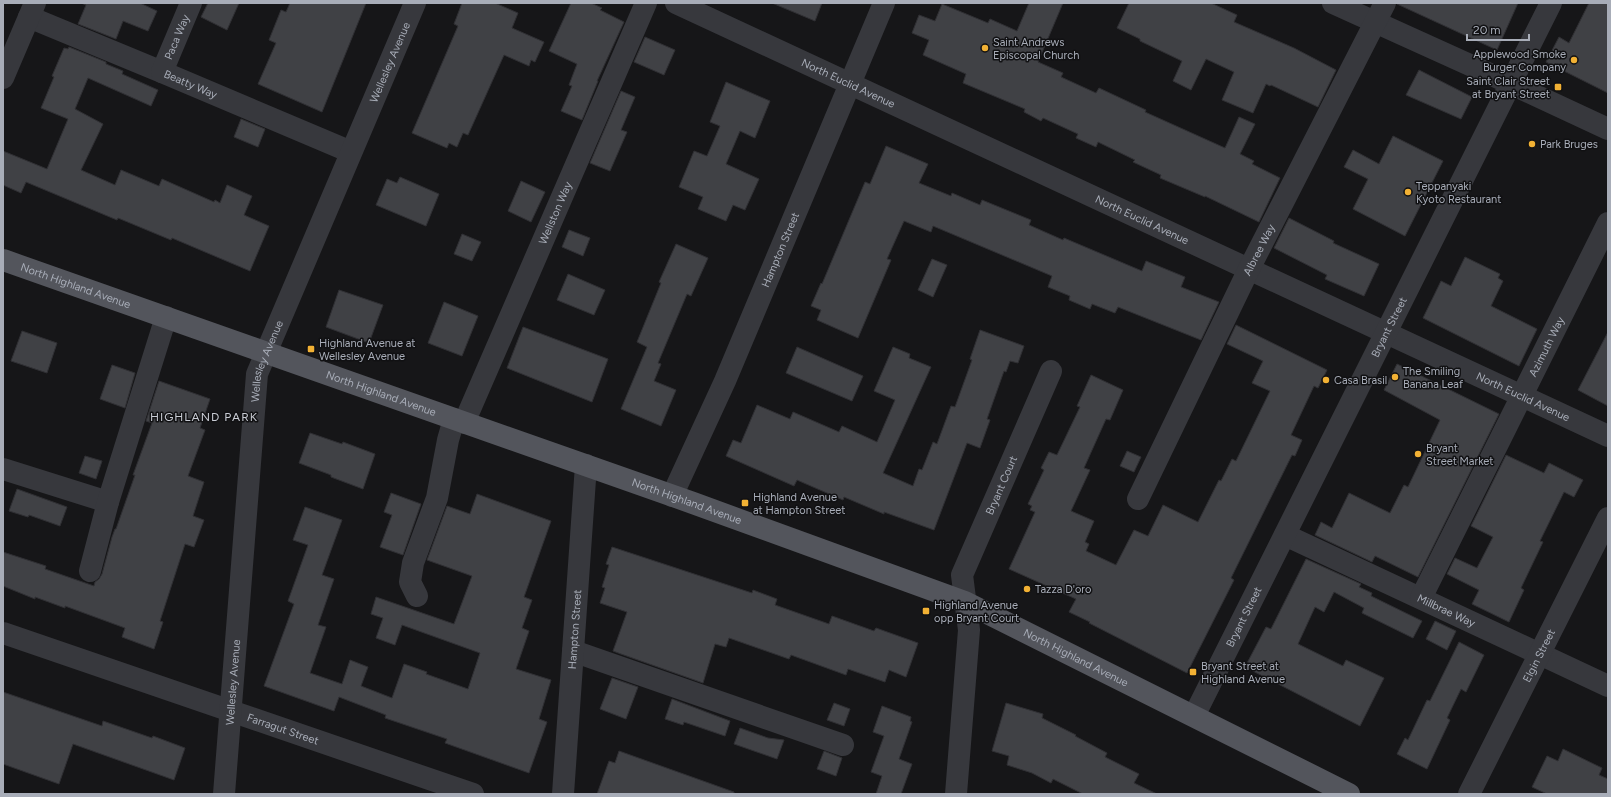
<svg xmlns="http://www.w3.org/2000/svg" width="1611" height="797" font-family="Figtree,sans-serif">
<rect width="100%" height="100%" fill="#161618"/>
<path fill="#404145" stroke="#303034" d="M81 3H140L157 11 148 31 123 21 116 39 78 24 86 5Z
M208 3H239L227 30 201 17Z
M290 3H366L322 112 258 84 276 43 269 40 281 10 286 12Z
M462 3H495L518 13 512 28 544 42 535 62 531 60 529 66 504 55 468 135 463 133 457 147 449 143 447 148 412 133 458 26 454 24Z
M571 3H591L602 8 600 10 624 22 597 81H598L582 120 561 111 572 86 569 85 577 64 549 51Z
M772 3H822L815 21Z
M1029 3H1063L1038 62 1063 73 1061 77 1096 93 1099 88 1146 110 1145 112 1225 148 1239 117 1255 124 1240 154 1254 161 1252 164 1280 178 1259 222 1205 196V197L1160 178 1161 175 1133 162 1135 160 1098 142 1096 147 1076 138 1078 134 1043 118 1041 121 1024 112 1025 109 963 83 966 74 923 55 929 40 912 33 919 15 935 21 942 4 988 23 990 19 1017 31Z
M1129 3H1211L1237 15 1234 22 1294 48 1336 70 1318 107 1271 85 1270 86 1266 84 1253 113 1222 100 1234 72 1206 59 1191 90 1173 81 1182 61 1140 41V39L1117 28Z
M1397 3H1518L1497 50 1397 4Z
M1589 3H1608V93L1546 62 1559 37 1569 43Z
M645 37 675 50 664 75 634 62Z
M69 47 106 62V64L123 71 122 74 158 90 151 106 88 78 75 109 103 124 81 170 115 185 121 170 159 186 162 179 214 202 215 200 220 203 227 185 252 196 244 215 269 226 250 271 172 238 171 240 118 218 117 220 26 182 21 193 3 185V151L47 169 68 119 41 108 54 77 52 76 64 48 68 49Z
M1419 70 1472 97 1461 119 1406 95Z
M726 82 770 101 755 138 740 131 726 164 759 179 745 210 733 205 726 221 698 209 703 197 679 187 694 151 707 156 720 126 710 122Z
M621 91 635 97 621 130 627 132 610 171 590 163Z
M241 119 265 129 258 147 234 137Z
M1393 136 1443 161 1405 236 1353 209 1368 179 1344 167 1353 150 1379 164Z
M886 146 928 164 919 183 951 196 952 193 980 205 982 200 1031 220 1029 225 1063 240 1064 238 1142 271 1146 261 1185 277 1181 287 1219 302 1201 340 1118 307 1115 313 1092 304 1090 309 1069 300 1070 296 1048 287 1052 276 933 226 931 232 904 221 887 259 891 260 858 338 817 320 821 310 811 306 821 283 822 284 865 182 870 184Z
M400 177 439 194 426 226 376 205 387 179 397 183Z
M521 181 545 192 531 222 508 211Z
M1289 218 1334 241 1333 243 1379 264 1364 296 1325 279 1327 275 1274 248Z
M569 230 590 238 583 256 562 247Z
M462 234 481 242 472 261 454 254Z
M676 244 708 258 691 296 687 294 658 363 661 364 654 381 676 390 661 426 621 409 647 347 637 342 661 283 659 282Z
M1465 257 1500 274 1498 278 1503 281 1491 306 1537 329 1519 366 1423 318 1441 281 1451 286Z
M932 259 947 265 933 297 918 290Z
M568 274 605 290 594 315 557 300Z
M339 290 383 305 369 343 326 327Z
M444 302 478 316 462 356 428 343Z
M1236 325 1327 370 1318 388 1314 386 1291 435 1302 440 1295 456 1292 455 1231 578 1234 580 1187 673 1089 623 1090 622 1069 612 1076 599 1009 569 1035 512 1030 510 1032 506 1028 504 1044 470 1041 468 1049 452 1057 455 1080 407 1077 406 1091 375 1123 390 1110 420 1106 419 1084 468 1090 470 1071 511 1094 521 1085 542 1089 544 1086 551 1116 565 1134 530 1148 536 1163 505 1198 522 1219 480 1221 481 1232 459 1236 461 1270 391 1252 383 1263 361 1227 344Z
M523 327 608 359 592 402 507 368Z
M980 330 1024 346 1018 363 1010 361 1006 372 1004 371 987 419 990 420 980 448 967 443 934 530 884 512V514L844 497 843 500 797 480 794 486 726 456 733 440 741 443 757 405 790 419 793 412 839 432 842 426 877 442 895 400 874 391 893 347 910 354 909 358 931 367 883 473 913 486 919 469 922 470 933 442 937 444 951 406 955 407 972 360 970 359Z
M22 331 57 343 47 373 11 361Z
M1608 332V406L1578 390Z
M797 347 863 376 852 401 786 373Z
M1397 364 1499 414 1418 577 1375 556 1372 562 1315 535 1321 522 1332 528 1349 493 1390 513 1404 485 1408 487 1440 420 1384 390Z
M112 365 135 373 125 408 100 399Z
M159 381 210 399 200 428 205 430 188 476 204 482 193 516 204 520 194 547 185 544 160 621 163 622 154 649 122 637 125 628 65 606V608L35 597V599L3 586V552L46 566 45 569 94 586 95 582 99 579 102 574 112 537 115 529H116L135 475H133L152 423 146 421Z
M310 433 342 444 343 442 375 454 363 489 331 477V475L299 463Z
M1127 451 1141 457 1134 472 1120 466Z
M1506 455 1544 473 1549 463 1583 480 1574 497 1564 492 1540 541 1543 542 1521 588 1524 590 1509 622 1472 604 1479 590 1447 574 1455 558 1477 568 1493 537 1471 526Z
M85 456 102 461 96 479 79 473Z
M17 489 67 507 60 526 29 515 28 517 9 511Z
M391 493 421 504 403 555 380 547 392 515 384 512Z
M477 494 551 521 524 597 532 600 522 628 529 631 516 669 551 680 539 719 547 722 529 773 445 743 447 739 385 718 386 715 339 697 334 711 264 686 294 604 288 601 308 545 293 540 305 507 342 520 322 575 334 579 318 625 326 627 310 673 342 684 350 660 368 667 361 686 392 698 404 664 427 672 426 674 468 689 480 653 402 625 395 645 376 638 383 618 371 614 376 597 454 624 472 576 427 560 447 506 470 514Z
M612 547 752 593 753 590 777 599 775 605 829 624 832 616 874 631 876 628 918 643 906 677 889 670 885 682 848 669 846 675 791 655 789 659 729 638 726 647 715 644 703 683 621 654 613 651 627 612 600 603 605 588 602 587 609 565 606 564Z
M1306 559 1361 584 1359 587 1372 593 1371 596 1422 621 1413 638 1362 613 1364 608 1334 592 1324 612 1315 607 1298 644 1343 666 1346 660 1384 678 1360 726 1245 667 1266 627 1271 629Z
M1435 621 1456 631 1447 650 1426 639Z
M1459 642 1484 655 1466 692 1461 689 1447 718 1450 720 1427 769 1397 754 1405 738 1408 740 1427 700 1430 701Z
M612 678 638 687 626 719 600 709Z
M3 692 102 726 103 721 152 738 153 736 185 748 174 780 73 744 59 784 3 764Z
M672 699 730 721 725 736 684 722 683 725 665 719Z
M834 703 850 709 844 726 827 720Z
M1006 703 1043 714 1042 718 1076 735 1075 736 1107 753 1105 757 1139 774 1134 783 1157 794H1083L1053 779 1051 783 1032 773 1007 765 1009 756 992 751Z
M882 706 911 717 910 721 912 722 899 759 912 764 901 794H876L882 776 871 772 884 736 873 732Z
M740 728 768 738 784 740 777 759 734 744Z
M1563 749 1602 768 1599 775 1608 779V794H1547L1532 787 1547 756 1558 761Z
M619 751 734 792V794H597L609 761 615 763Z
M824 751 842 758 836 776 817 769Z"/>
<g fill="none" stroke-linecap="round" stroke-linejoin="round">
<g stroke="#37383d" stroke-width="22">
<path id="s1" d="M676 3 1608 436"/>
<path d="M1333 3 1492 75 1608 129"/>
<path id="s2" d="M29 17 162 72 351 152"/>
<path id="s3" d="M162 72 191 3"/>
<path d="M3 78 35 3"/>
<path id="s4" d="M464 423 646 3"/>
<path d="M3 469 108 502"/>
<path id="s5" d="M672 496 725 381 884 3"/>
<path id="s6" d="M1138 499 1249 269 1385 3"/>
<path id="s7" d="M1285 535 1608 686"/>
<path d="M90 571 108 502 166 317"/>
<path d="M417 596 410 582 413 563 437 498 448 440 454 419"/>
<path id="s8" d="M1421 598 1608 223"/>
<path id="s9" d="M3 633 473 794"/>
<path d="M573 651 843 745"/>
<path id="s10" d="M1194 716 1551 3"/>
<path id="s11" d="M224 794 257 374 415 3"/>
<path id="s12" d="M563 794 586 465"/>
<path id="s13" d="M956 794 969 630 962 575 1051 371"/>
<path id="s14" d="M1469 794 1608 518"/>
</g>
<path stroke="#53555c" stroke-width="22" id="s15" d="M3 260 693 503 965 602 1349 794"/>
</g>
<g fill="#f2b134" stroke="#111113" stroke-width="1.5">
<circle cx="985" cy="48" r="4"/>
<circle cx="1574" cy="60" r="4"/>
<rect x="1554" y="83" width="8" height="8" rx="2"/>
<circle cx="1532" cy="144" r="4"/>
<circle cx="1408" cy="192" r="4"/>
<rect x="307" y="345" width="8" height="8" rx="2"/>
<circle cx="1395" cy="377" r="4"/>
<circle cx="1326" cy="380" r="4"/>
<circle cx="1418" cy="454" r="4"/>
<rect x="741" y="499" width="8" height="8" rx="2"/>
<circle cx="1027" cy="589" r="4"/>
<rect x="922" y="607" width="8" height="8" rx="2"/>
<rect x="1189" y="668" width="8" height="8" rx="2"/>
</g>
<g text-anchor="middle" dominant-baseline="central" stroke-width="3" stroke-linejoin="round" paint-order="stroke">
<g font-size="11" fill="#a8adb8" stroke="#111113">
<text stroke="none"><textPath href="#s3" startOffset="38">Paca Way</textPath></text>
<text stroke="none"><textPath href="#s11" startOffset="760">Wellesley Avenue</textPath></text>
<text stroke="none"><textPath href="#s1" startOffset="190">North Euclid Avenue</textPath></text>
<text stroke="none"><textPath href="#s2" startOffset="175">Beatty Way</textPath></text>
<text stroke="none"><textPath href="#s4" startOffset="229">Wellston Way</textPath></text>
<text stroke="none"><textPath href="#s1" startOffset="514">North Euclid Avenue</textPath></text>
<text stroke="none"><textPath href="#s6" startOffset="277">Albree Way</textPath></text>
<text stroke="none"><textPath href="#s5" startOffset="269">Hampton Street</textPath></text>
<text stroke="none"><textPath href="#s15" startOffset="77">North Highland Avenue</textPath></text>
<text stroke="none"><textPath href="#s10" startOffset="435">Bryant Street</textPath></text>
<text stroke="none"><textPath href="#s8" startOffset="281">Azimuth Way</textPath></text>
<text stroke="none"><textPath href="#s11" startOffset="436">Wellesley Avenue</textPath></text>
<text stroke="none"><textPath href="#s15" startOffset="401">North Highland Avenue</textPath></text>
<text stroke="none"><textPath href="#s1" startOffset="934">North Euclid Avenue</textPath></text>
<text stroke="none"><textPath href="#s13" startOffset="318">Bryant Court</textPath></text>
<text stroke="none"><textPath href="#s15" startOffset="725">North Highland Avenue</textPath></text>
<text stroke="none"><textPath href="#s7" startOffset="178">Millbrae Way</textPath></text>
<text stroke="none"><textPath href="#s10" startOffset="111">Bryant Street</textPath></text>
<text stroke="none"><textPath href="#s12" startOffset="165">Hampton Street</textPath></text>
<text stroke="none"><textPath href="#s14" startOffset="155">Elgin Street</textPath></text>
<text stroke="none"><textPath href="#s15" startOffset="1145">North Highland Avenue</textPath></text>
<text stroke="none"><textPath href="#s11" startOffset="112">Wellesley Avenue</textPath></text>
<text stroke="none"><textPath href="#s9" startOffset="296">Farragut Street</textPath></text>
</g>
<g font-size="11" fill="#a8adb8" stroke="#111113" text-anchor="start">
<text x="993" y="42">Saint Andrews<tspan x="993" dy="13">Episcopal Church</tspan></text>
<text x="1566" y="54" text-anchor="end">Applewood Smoke<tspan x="1566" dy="13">Burger Company</tspan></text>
<text x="1550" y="81" text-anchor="end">Saint Clair Street<tspan x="1550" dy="13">at Bryant Street</tspan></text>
<text x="1540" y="144">Park Bruges</text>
<text x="1416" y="186">Teppanyaki<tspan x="1416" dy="13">Kyoto Restaurant</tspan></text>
<text x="319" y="343">Highland Avenue at<tspan x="319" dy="13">Wellesley Avenue</tspan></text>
<text x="1403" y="371">The Smiling<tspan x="1403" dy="13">Banana Leaf</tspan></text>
<text x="1334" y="380">Casa Brasil</text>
<text x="1426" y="448">Bryant<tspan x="1426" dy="13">Street Market</tspan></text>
<text x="753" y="497">Highland Avenue<tspan x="753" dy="13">at Hampton Street</tspan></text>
<text x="1035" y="589">Tazza D'oro</text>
<text x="934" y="605">Highland Avenue<tspan x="934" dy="13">opp Bryant Court</tspan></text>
<text x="1201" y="666">Bryant Street at<tspan x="1201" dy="13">Highland Avenue</tspan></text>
</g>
<g font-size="12" letter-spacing="1" fill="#c9ccd4" stroke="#111113">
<text x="204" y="417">HIGHLAND PARK</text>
</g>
</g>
<rect width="1611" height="797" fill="none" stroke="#a8adb8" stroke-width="8"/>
<path d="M1467 34v6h62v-6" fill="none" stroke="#a8adb8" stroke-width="2"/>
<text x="1473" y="34" font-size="12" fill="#a8adb8" stroke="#111113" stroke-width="3" paint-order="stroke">20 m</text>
</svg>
